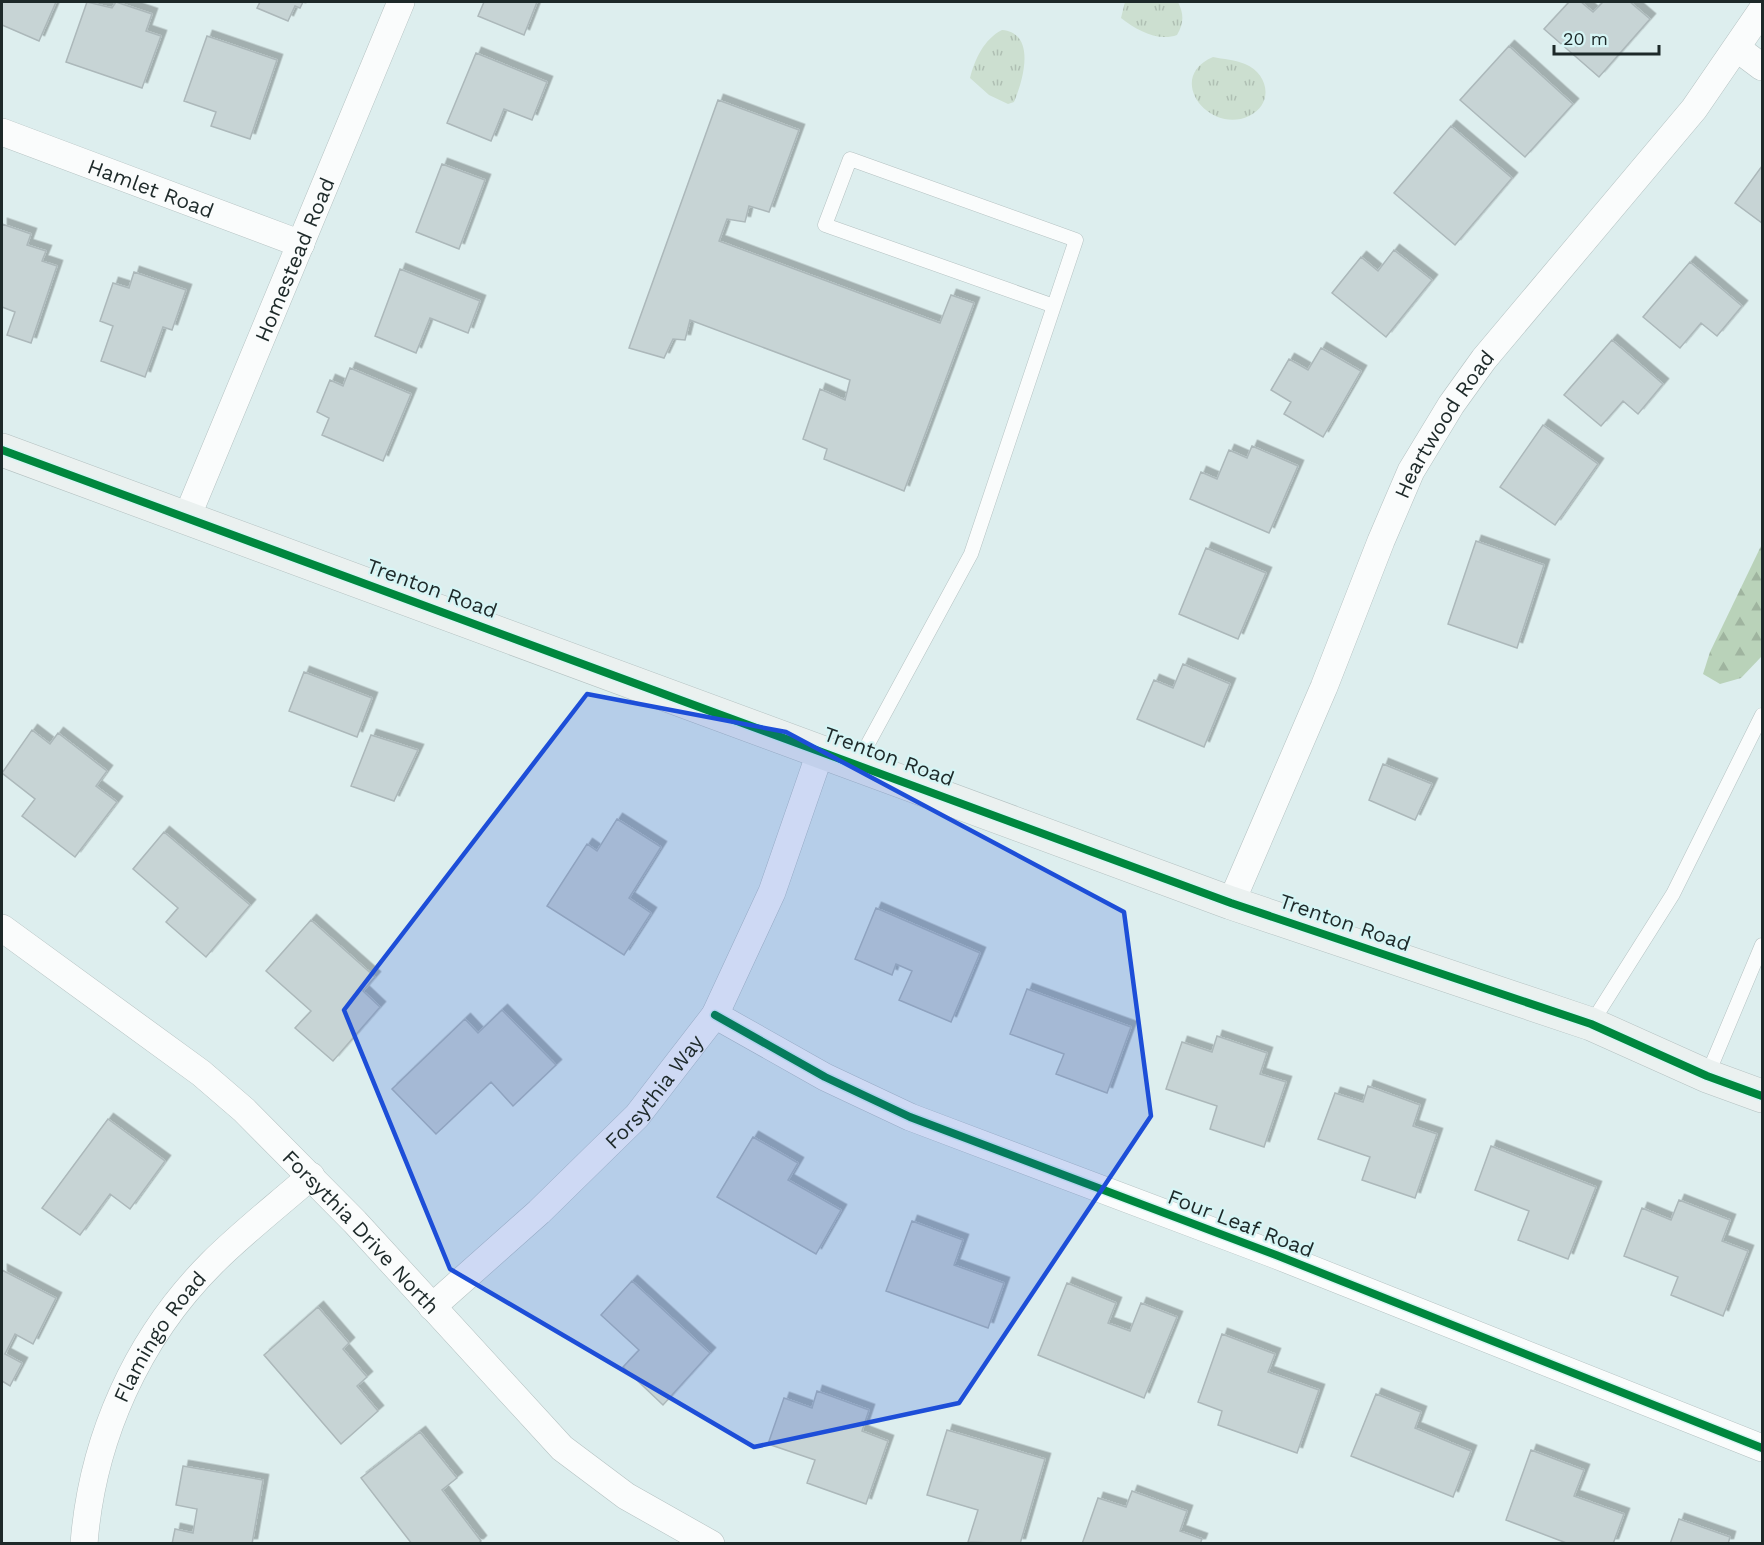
<svg xmlns="http://www.w3.org/2000/svg" width="1764" height="1545" font-family="'Work Sans',sans-serif">
<defs>
<pattern id="forest-firs" width="22" height="20" patternUnits="userSpaceOnUse" patternTransform="scale(1.5)"><rect width="22" height="20" fill="#b9d2b9"/><path d="M5 1l3.5 6h-7zM16 11l3.5 6h-7z" fill="#9fb49f"/></pattern>
<pattern id="park-tufts" width="24" height="20" patternUnits="userSpaceOnUse" patternTransform="scale(1.5)"><rect width="24" height="20" fill="#ccdfd0"/><path d="M3 7l-1-3M5 7V3M7 7l1-3M15 17l-1-3M17 17v-4M19 17l1-3" fill="none" stroke="#afbfb3"/></pattern>
<filter id="shadow"><feDropShadow dx="5.5" dy="-5.5" stdDeviation="0" flood-color="#0004"/></filter>
</defs>
<rect width="100%" height="100%" fill="#dee"/>
<path fill="url(#forest-firs)" d="M1762 544V656L1741 678 1720 684 1703 674 1710 652Z"/>
<path fill="url(#park-tufts)" d="M1125 2H1178C1184 14 1184 23 1177 35 1158 42 1136 30 1121 18Z
M1002 30C1037 33 1023 81 1014 102L1008 104 989 95 970 78C975 59 984 39 1002 30Z
M1213 57C1223 59 1236 60 1245 64 1269 74 1274 104 1249 116 1210 135 1164 78 1213 57Z"/>
<path fill="#c7d4d5" stroke="#acb8ba" stroke-width="1.5" filter="url(#shadow)" d="M2 2H56L39 41 2 25Z
M87 2 112 8 116 2 152 14 146 31 161 36 142 88 66 62Z
M260 2H303L300 8 295 6 288 21 257 8Z
M484 2H537L524 35 478 16Z
M1569 2H1581L1593 12 1603 2H1630L1650 19 1599 77 1544 29Z
M207 36 277 60 250 139 211 126 216 112 184 101Z
M1509 46 1573 104 1525 157 1460 100Z
M476 53 547 82 532 120 504 109 491 141 447 123Z
M718 100 799 130 769 212 749 206 745 222 727 219 719 241 940 323 951 295 974 303 904 491 824 459 827 449 803 439 820 389 845 400 850 380 690 320 685 340 673 339 664 358 629 348Z
M1451 126 1512 178 1455 245 1394 193Z
M442 164 485 180 459 249 416 232Z
M1762 166V223L1735 203Z
M2 224 31 234 27 245 46 251 42 261 57 266 31 343 7 335 15 312 2 307Z
M1394 250 1432 280 1386 337 1332 293 1361 257 1378 271Z
M1690 262 1742 306 1717 336 1701 323 1680 348 1643 317Z
M400 269 480 301 468 333 430 318 416 353 375 336Z
M134 272 186 290 172 330 163 327 145 377 101 361 113 326 100 321 113 283 129 288Z
M1612 340 1663 384 1638 414 1623 401 1601 426 1564 395Z
M1321 348 1361 371 1323 437 1284 414 1291 402 1271 390 1289 359 1308 370Z
M350 368 411 394 383 461 322 435 329 418 317 412 330 380 343 386Z
M1543 425 1598 464 1555 525 1500 487Z
M1252 446 1298 466 1269 533 1190 499 1201 472 1217 479 1229 450 1247 458Z
M1476 541 1544 565 1517 648 1448 624Z
M1206 548 1266 573 1238 639 1179 614Z
M1183 664 1230 684 1204 747 1137 719 1154 680 1173 688Z
M304 672 372 698 357 737 289 711Z
M32 730 50 744 58 733 107 771 96 786 117 802 75 857 22 816 35 799 2 773Z
M371 735 418 750 394 801 351 786Z
M1383 764 1432 784 1415 820 1369 800Z
M617 819 661 847 629 898 651 913 624 955 547 906 587 844 597 851Z
M164 832 250 905 206 957 166 922 178 908 133 869Z
M876 908 980 953 951 1022 899 1000 912 971 896 964 892 975 855 959Z
M311 920 375 977 363 991 380 1007 333 1061 295 1028 311 1011 266 971Z
M1027 989 1131 1027 1107 1093 1056 1074 1064 1054 1010 1034Z
M502 1010 556 1065 513 1106 491 1082 436 1134 392 1089 465 1019 478 1033Z
M1217 1036 1267 1053 1260 1074 1286 1082 1264 1147 1210 1129 1217 1106 1166 1089 1182 1042 1212 1052Z
M1368 1086 1420 1105 1413 1126 1437 1134 1415 1198 1362 1180 1370 1157 1318 1139 1335 1093 1363 1102Z
M108 1119 165 1161 130 1209 110 1194 80 1235 42 1208Z
M753 1137 798 1163 788 1180 841 1210 816 1254 717 1197Z
M1491 1146 1596 1187 1568 1259 1518 1240 1529 1211 1475 1190Z
M1679 1200 1730 1220 1722 1241 1748 1251 1723 1316 1671 1295 1678 1277 1624 1256 1642 1208 1671 1220Z
M912 1221 963 1240 954 1265 1004 1283 988 1328 886 1291Z
M2 1270 56 1298 33 1344 15 1334 5 1354 22 1363 10 1386 2 1381Z
M632 1281 710 1353 663 1405 623 1367 639 1350 601 1315Z
M1067 1283 1116 1303 1108 1323 1130 1331 1141 1303 1177 1317 1144 1398 1038 1355Z
M318 1307 349 1343 343 1349 367 1377 357 1386 378 1411 341 1444 264 1355Z
M1222 1334 1275 1354 1268 1372 1319 1390 1297 1453 1218 1425 1222 1411 1198 1402Z
M817 1391 869 1410 862 1431 888 1441 866 1504 807 1483 815 1460 768 1444 784 1398 812 1408Z
M1376 1394 1421 1412 1415 1428 1471 1451 1453 1497 1351 1456Z
M947 1430 1045 1459 1020 1544 968 1542 978 1510 927 1495Z
M420 1432 457 1478 442 1490 481 1541 478 1544H412L361 1478Z
M1531 1450 1584 1470 1574 1496 1624 1514 1613 1544H1569L1506 1520Z
M183 1466 263 1480 252 1544H172L175 1529 193 1533 197 1509 176 1505Z
M1132 1491 1187 1511 1180 1531 1202 1539 1200 1544H1082L1098 1498 1126 1507Z
M1679 1519 1730 1537 1728 1544H1670Z"/>
<g fill="none" stroke-linecap="round" stroke-linejoin="round">
<g stroke="#b4c1c1" stroke-width="15">
<path id="service" d="M857 764 971 554 1076 240 850 159 825 225 1054 306
M1591 1024 1673 894 1762 715
M1707 1076 1762 945"/>
</g>
<g stroke="#b4c1c1" stroke-width="28">
<g id="minor">
<path d="M1738 49 1762 67"/>
<path id="s1" d="M2 132 301 244"/>
<path id="s2" d="M187 517 401 2"/>
<path id="s3" d="M1231 903 1324 687 1381 541 1411 471 1451 405 1484 359 1694 109 1762 10"/>
<path id="s4" d="M2 928 201 1073 244 1110 355 1222 562 1448 626 1496 711 1544"/>
<path d="M715 1015 825 1077 910 1117 1276 1255 1762 1448"/>
<path id="s5" d="M432 1307 539 1212 637 1116 715 1015 772 892 821 750"/>
<path id="s6" d="M84 1544C92 1439 137 1338 212 1263 243 1232 278 1205 311 1176"/>
</g>
</g>
<g stroke="#b4c1c1" stroke-width="34">
<path id="secondary" d="M2 450 1231 903 1591 1024 1707 1076 1762 1096"/>
</g>
<use href="#service" stroke="#fafcfc" stroke-width="14"/>
<use href="#minor" stroke="#fafcfc" stroke-width="27"/>
<use href="#secondary" stroke="#ebf1f0" stroke-width="33"/>
<g stroke="#d6f5f5" stroke-width="11">
<path id="cycleway" d="M2 450 1231 903 1591 1024 1707 1076 1762 1096
M715 1015 825 1077 910 1117 1276 1255 1762 1448"/>
</g>
<use href="#cycleway" stroke="#00873e" stroke-width="8"/>
</g>
<path fill="#1d4ed8" fill-opacity="0.2" stroke="#1d4ed8" stroke-width="4.5" stroke-linejoin="round" d="M587 694 786 732 1124 912 1151 1116 959 1403 754 1447 450 1269 344 1010Z"/>
<g text-anchor="middle" dominant-baseline="central" stroke-width="4.5" stroke-linejoin="round" paint-order="stroke">
<g font-size="21" fill="#1d2929" stroke="#d6f5f5">
<text stroke="none"><textPath href="#s1" startOffset="159">Hamlet Road</textPath></text>
<text stroke="none"><textPath href="#s2" startOffset="279">Homestead Road</textPath></text>
<text stroke="none"><textPath href="#s3" startOffset="525">Heartwood Road</textPath></text>
<text transform="translate(432 588) rotate(20)">Trenton Road</text>
<text transform="translate(889 756) rotate(20)">Trenton Road</text>
<text transform="translate(1345 922) rotate(19)">Trenton Road</text>
<text stroke="none"><textPath href="#s5" startOffset="310">Forsythia Way</textPath></text>
<text transform="translate(1241 1223) rotate(21)">Four Leaf Road</text>
<text stroke="none"><textPath href="#s4" startOffset="472">Forsythia Drive North</textPath></text>
<text stroke="none"><textPath href="#s6" startOffset="224">Flamingo Road</textPath></text>
</g>
</g>
<rect width="1764" height="1545" fill="none" stroke="#1d2929" stroke-width="6"/>
<path d="M1554 45v9h105v-9" fill="none" stroke="#1d2929" stroke-width="3"/>
<text x="1563" y="45" font-size="18" fill="#1d2929" stroke="#d6f5f5" stroke-width="4.5" paint-order="stroke">20 m</text>
</svg>
